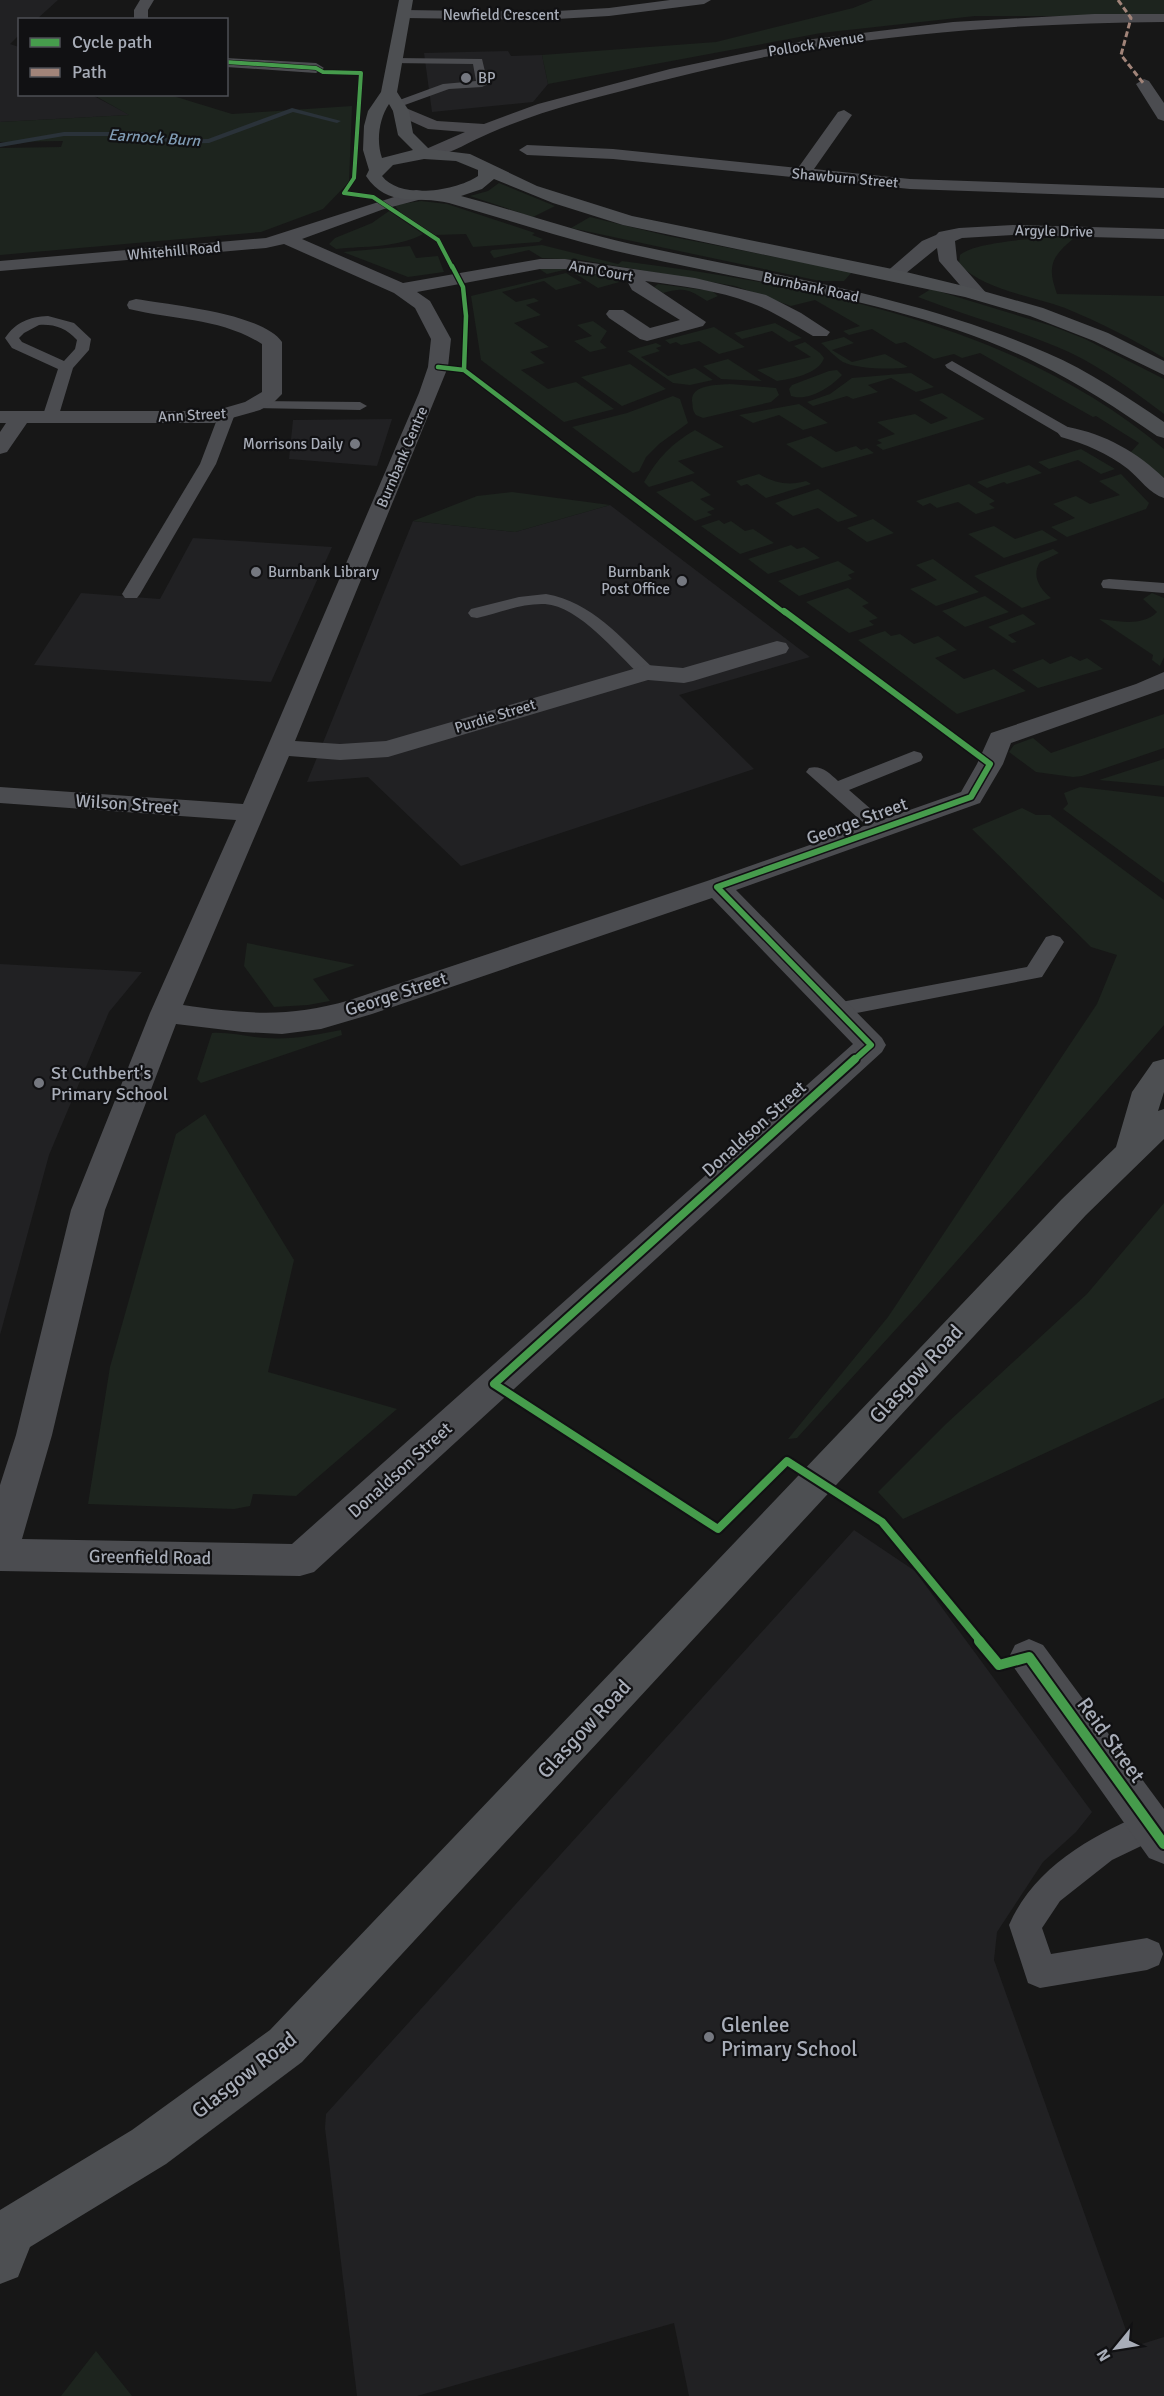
<svg xmlns="http://www.w3.org/2000/svg" width="1164" height="2396" font-family="Signika,sans-serif">
<rect width="100%" height="100%" fill="#171717"/>
<path fill="#212123" d="M0 0H58L37 19 20 20 19 35 10 44 19 47 20 94 92 95 130 115 0 122Z
M508 51 511 56 542 55 548 84 533 102 432 112 424 53Z
M392 419 377 466 289 459 293 420Z
M610 505 810 657 679 695 754 769 461 866 368 777 307 782 413 521 515 532Z
M193 538 332 547 271 682 34 665 81 593 160 599Z
M0 964 142 972 109 1012 49 1155 0 1335Z
M854 1530 915 1571 1092 1812 1076 1832 1043 1862 997 1932 994 1960 1132 2347 1164 2337V2396H689L674 2323 417 2396H357L325 2128 326 2114Z"/>
<path fill="#1d241e" d="M873 0H1164V16H975L821 33 548 84 542 55 716 42 853 8Z
M92 94 170 95 232 114 352 106 349 182 323 209 261 232 0 255V148L61 147 63 141 0 142V122L129 115Z
M499 183 555 206 533 217 470 196 488 191Z
M421 201 447 204 535 233 532 235 543 239 539 242 473 247 466 234 435 235 401 213 394 205Z
M389 211 423 234C398 248 364 246 336 249L329 244 335 238 372 223Z
M590 217 668 236 852 272 844 281H820L571 228Z
M1071 237 1073 239C1051 257 1047 267 1057 294L1164 296V358C1133 339 1099 322 1065 308 1030 295 986 291 959 264L960 255C975 241 1048 237 1071 237Z
M542 245 618 264 622 261C809 285 1017 324 1164 449V478L1131 452 1139 443 1096 416 1093 417 980 353 962 358 954 354 934 359 905 342 896 344 872 329 849 335 843 331 860 326 815 300 791 306 735 286 581 260 542 258 529 250 494 258 490 252 492 250Z
M410 246 416 258 438 256 444 272 408 277 343 252Z
M564 267 619 276 624 279 623 281 598 288 568 269 547 274 538 268Z
M566 273 582 283 556 290 544 281 502 292 516 302 534 298 539 301 526 305 541 315 514 323 549 347 530 352 545 363 521 370 548 389 576 382 614 409 564 422 481 360 471 296Z
M658 284 712 291 718 296 707 301C688 289 685 287 663 293L654 287Z
M931 289 1052 326 1085 339 1164 379V414C1135 392 1104 369 1071 353 1021 330 969 317 918 297Z
M593 321 607 331 600 342 607 348 590 352 574 341 592 336 577 325Z
M775 323 802 338 789 342 772 331 742 339 734 333Z
M714 327 745 347 719 354 699 341 681 345 676 342 670 344 665 340Z
M844 337 854 343 832 350 852 362 885 354 908 367C894 370 856 369 843 362 835 357 828 349 821 343Z
M805 342 820 353 824 358C819 374 791 379 777 381L757 370 811 357 794 346Z
M656 343 662 346 656 348 660 351 641 357 668 376 695 368 713 380 690 385 673 383 627 351Z
M728 359 762 381 721 379 703 366Z
M630 364 666 389 622 406 581 377Z
M837 370 842 375C831 387 808 402 791 396L789 389 792 385 829 371Z
M911 373 934 387 916 392 891 378 868 385 878 392 853 399 847 396 813 406 807 402 830 394 852 378Z
M730 384 776 388 779 395 771 402 703 418 696 415C692 410 693 407 692 401 691 384 718 385 730 384Z
M942 393 985 419 883 450 876 445 882 443 877 440 895 434 877 422 915 414 931 424 948 418 919 400Z
M673 396 680 399 688 423 659 444 646 457 639 471 633 473 572 427 627 413Z
M799 404 828 423 803 430 779 415 753 423 739 415Z
M695 430 724 447 678 461 695 473 649 487 644 482C657 459 672 443 695 430Z
M811 436 836 452 856 446 861 450 867 448 874 453 822 468 786 444Z
M1081 449 1115 469 1101 474 1078 460 1049 469 1038 462Z
M1029 465 1042 473 1007 484 1004 482 987 488 977 482Z
M759 474C774 483 789 486 806 481L811 484 766 498 747 484 741 486 736 481Z
M1121 474 1149 503 1146 509 1067 537 1051 527 1075 518 1053 504 1076 496 1090 504 1120 495 1099 481Z
M692 481 711 495 700 499 715 509 707 512 712 515 695 521 656 492Z
M969 484 995 501 989 504 995 508 976 514 958 502 937 508 930 503 923 506 916 501Z
M818 489 858 516 838 522 818 508 793 516 775 503Z
M512 492 610 505 515 532 413 521 477 496Z
M873 519 894 533 867 542 847 528Z
M719 520 724 524 731 521 745 531 753 529 774 543 740 554 701 526Z
M994 526 1015 539 1042 530 1058 540 1004 558 968 534Z
M791 545 797 549 804 547 820 558 768 574 748 559Z
M1053 549 1059 553 1040 562C1031 576 1040 589 1051 598L1022 608 974 576Z
M933 559 979 592 936 606 910 589 937 580 916 565Z
M838 561 855 572 848 575 852 579 799 596 778 581Z
M848 588 869 603 862 606 878 618 869 621 874 625 849 633 806 602Z
M1152 593 1164 598V657L1160 666 1152 660 1153 655 1099 619C1117 621 1143 627 1157 612L1143 599Z
M985 596 1009 612 965 627 942 611Z
M1023 614 1036 624 1008 635 1017 642 1012 643 988 627Z
M885 631 891 636 900 634 914 644 938 636 957 650 935 658 964 679 994 669 1026 691 957 714 858 640Z
M1071 656 1080 661 1087 658 1103 669 1038 688 1012 670 1043 659 1050 664Z
M1164 714V748L1082 776 1073 777 1036 772 1009 752 1014 745 1033 738 1051 753Z
M1164 759V786L1099 780Z
M1080 787 1164 797V883L1063 809 1068 804 1064 793Z
M1022 808 1036 815H1050L1164 900V1025L918 1305 797 1438 788 1439 888 1317 1097 1004 1117 955 1091 947 972 829Z
M247 943 355 965 313 979 330 1001 308 1005 274 1007 244 966Z
M341 1030 342 1035 201 1083 197 1079 212 1033C230 1032 247 1037 265 1038 291 1040 316 1035 341 1030Z
M205 1114 294 1260 268 1372 397 1409 296 1496 253 1494 250 1506 234 1509 88 1504 110 1367 176 1134Z
M1164 1203V1398L903 1519 878 1492 946 1424 1087 1294Z
M96 2351 132 2396H61Z"/>
<g fill="none" stroke-linecap="round" stroke-linejoin="round">
<path fill="#2a3239" fill-rule="evenodd" d="M292 108 341 121 337 123 293 112 209 143 174 144 146 136H64L0 147V143L64 132H146L174 140 208 139Z"/>
<path fill="#4b4c50" fill-rule="evenodd" d="M394 58 482 59 488 84 482 87 449 89 402 106H394V102L443 84 476 81 473 64 390 63V59Z
M48 316 74 323 91 339 89 350 73 368 58 418 50 423 42 418 58 369 12 348 5 338C16 322 29 317 48 316ZM39 325C54 324 66 328 77 340L75 349 64 361 22 342 19 338 24 333Z
M952 361 1073 430 1076 433 1068 438 1063 436 947 368 945 365Z
M256 401 360 402 367 406 360 410 251 408 249 405 251 402Z
M227 409 235 414 216 464 140 594 137 598H125L122 594 200 464 219 414Z
M1109 579 1164 583V593L1103 588 1101 584 1103 580Z
M546 594C592 602 621 638 653 668L656 672 653 676H641C617 654 579 606 545 604 522 603 499 613 477 618L471 617 468 613 471 609 519 597Z
M914 751 921 753 923 757 921 761 849 790 888 824 891 828 888 832H874L806 772 809 768C822 765 829 773 838 781Z
M1053 935 1060 937 1064 942 1042 977 836 1017 828 1015 825 1010 828 1005 836 1003 1027 967 1046 937Z
M1151 1811 1162 1816 1164 1820 1162 1836 1112 1860 1060 1901 1042 1928 1051 1954 1147 1938 1159 1943 1163 1954 1159 1965 1147 1970 1040 1988 1028 1983 1009 1925C1034 1867 1095 1833 1151 1811Z"/>
<path fill="#4b4c50" fill-rule="evenodd" d="M140 0H154L148 10V20H134V10Z
M670 0H711L704 4 609 16 539 20 404 18 397 14 404 10 539 12 609 8Z
M226 58 316 63 324 68 316 73 226 67Z
M1144 79 1149 81 1164 103V121L1158 119 1136 84Z
M844 110 852 115 814 169 910 179 1164 188V198L910 189 613 159 527 155 519 150 527 145 613 149 798 168 838 112Z
M416 190 422 191 425 195 422 199 384 209 302 239 403 283 540 259H565L695 278 766 295 801 313 830 332 827 336H813C793 324 773 311 751 303 718 290 681 286 645 281L706 322 703 326 647 341 640 339 609 318 606 314 609 310H623L650 328 680 320 632 290 627 281 628 279 565 269H540L417 292 430 301 451 339 448 367 295 741 340 744 386 741 647 665 683 668 777 641 786 643 789 648 786 653 693 681 684 683 648 680 388 757 340 760 289 756 183 1005C246 1014 289 1018 350 1000L707 881 961 792 977 764 991 733 1136 684 1164 672V689L1011 743 1003 764 980 803 736 890 882 1038 886 1045 882 1052 314 1572 300 1576 0 1571V1485L16 1435 71 1210 150 1013 236 820 0 803V787L243 804 419 393 428 367 431 339 415 308 394 293 284 244 266 248 0 271V261L266 238ZM712 898 853 1044 292 1544 22 1539 52 1435 105 1210 176 1024 243 1032 282 1034 321 1029 372 1014Z
M1013 225 1164 229V239L1013 235 962 238 955 241 957 260 988 295 986 299H972L939 261 937 248 900 278H886L884 274 922 241 936 235 939 232 959 228Z
M136 299C170 305 262 313 282 342V394L273 403 260 410 214 423H27L7 452 0 454V432L6 423H0V411H214L245 402 262 392V344C221 318 175 320 129 309L127 305 129 301Z
M1068 427C1105 434 1137 452 1164 478V498C1150 494 1139 478 1128 469 1107 453 1086 444 1061 437L1058 433 1061 429Z
M1029 1639 1043 1645 1164 1809V1864L1149 1858 1015 1669 1009 1657 1015 1645Z"/>
<path fill="#4a4a4e" fill-rule="evenodd" d="M1094 14H1164V22C1047 23 931 30 815 48 734 61 655 82 576 103 547 111 518 121 490 133 471 141 452 153 432 158L424 153 426 149 465 132 428 129 395 114 393 111 401 106 437 121 484 124 538 104 670 69 813 39 953 22Z"/>
<path fill="#4d4f52" fill-rule="evenodd" d="M399 0H413L397 92 409 111 413 133 429 149 470 154 537 186 632 216 902 271 976 289 1043 308 1108 333 1164 361V375L1094 341 1030 316 965 297 623 225 553 203 494 179 482 189 461 196C518 211 573 231 631 244 771 275 915 295 1047 353 1089 371 1127 397 1164 422V438L1157 436C1118 409 1080 384 1037 363 914 302 762 285 629 254 568 240 509 220 449 203 417 195 388 209 366 176L369 170 363 150 364 126 368 111 381 92ZM389 104 393 111 398 135 413 150 382 158C376 141 379 119 389 104ZM424 159 456 161 478 170V176C456 191 400 200 382 176L393 165Z
M1164 1059V1092L1158 1111 1164 1109V1139L1086 1215 302 2062 166 2164 30 2247 18 2277 0 2284V2210L132 2130 270 2030 1062 1199 1116 1147 1132 1092 1153 1062Z"/>
<path stroke="#a18479" stroke-width="3" stroke-dasharray="6 3" stroke-linecap="butt" d="M1118 0 1131 18 1121 55 1144 84"/>
<g stroke="#111113" stroke-width="5">
<path id="cycleway-far4" d="M226 62 316 68 323 72 361 73 354 178 344 193
M344 193 373 197 438 240 452 267"/>
</g>
<g stroke="#111113" stroke-width="7">
<path id="cycleway-far3" d="M452 266 463 287 466 316 464 370
M438 367 464 370 785 613"/>
</g>
<g stroke="#111113" stroke-width="9">
<path id="cycleway-far2" d="M784 611 990 764 971 797 717 887 871 1045 853 1061"/>
</g>
<g stroke="#111113" stroke-width="12">
<path id="cycleway-far1" d="M855 1059 494 1384 718 1529 787 1461 882 1522 981 1642"/>
</g>
<g stroke="#111113" stroke-width="14">
<path id="cycleway" d="M979 1641 999 1665 1029 1657 1164 1844"/>
</g>
<use href="#cycleway-far4" stroke="#469c4c" stroke-width="4"/>
<use href="#cycleway-far3" stroke="#469c4c" stroke-width="4.5"/>
<use href="#cycleway-far2" stroke="#469c4c" stroke-width="6"/>
<use href="#cycleway-far1" stroke="#469c4c" stroke-width="8"/>
<use href="#cycleway" stroke="#469c4c" stroke-width="10"/>
</g>
<g fill="#757880" stroke="#111113" stroke-width="2">
<circle cx="466" cy="78" r="6"/>
<circle cx="355" cy="444" r="6"/>
<circle cx="256" cy="572" r="6"/>
<circle cx="682" cy="581" r="6"/>
<circle cx="39" cy="1083" r="6"/>
<circle cx="709" cy="2037" r="6"/>
</g>
<g text-anchor="middle" dominant-baseline="central" stroke-width="4.5" stroke-linejoin="round" paint-order="stroke">
<g font-size="15" fill="#a8adb8" stroke="#111113">
<text x="501" y="15">Newfield Crescent</text>
<text transform="translate(816 44) rotate(-9)">Pollock Avenue</text>
<text transform="translate(845 178) rotate(5)">Shawburn Street</text>
<text transform="translate(1054 231) rotate(1)">Argyle Drive</text>
<text transform="translate(174 251) rotate(-5)">Whitehill Road</text>
<text transform="translate(601 271) rotate(10)">Ann Court</text>
<text transform="translate(811 287) rotate(12)">Burnbank Road</text>
<text transform="translate(192 415) rotate(-3)">Ann Street</text>
<text transform="translate(402 457) rotate(-67)">Burnbank Centre</text>
<text transform="translate(495 716) rotate(-17)">Purdie Street</text>
</g>
<g font-size="15" fill="#a8adb8" stroke="#111113" text-anchor="start">
<text x="478" y="78">BP</text>
<text x="343" y="444" text-anchor="end">Morrisons Daily</text>
<text x="268" y="572">Burnbank Library</text>
<text x="670" y="572" text-anchor="end">Burnbank<tspan x="670" dy="17">Post Office</tspan></text>
</g>
<g font-size="16" font-style="italic" fill="#7f9bb3" stroke="#111113">
<text transform="translate(154 138) rotate(4)">Earnock Burn</text>
</g>
<g font-size="18" fill="#a8adb8" stroke="#111113">
<text transform="translate(127 804) rotate(4)">Wilson Street</text>
<text transform="translate(857 821) rotate(-20)">George Street</text>
<text transform="translate(396 994) rotate(-18)">George Street</text>
<text transform="translate(754 1129) rotate(-42)">Donaldson Street</text>
<text transform="translate(400 1470) rotate(-42)">Donaldson Street</text>
<text transform="translate(150 1557) rotate(1)">Greenfield Road</text>
</g>
<g font-size="18" fill="#a8adb8" stroke="#111113" text-anchor="start">
<text x="51" y="1073">St Cuthbert's<tspan x="51" dy="21">Primary School</tspan></text>
</g>
<g font-size="21" fill="#a8adb8" stroke="#111113">
<text transform="translate(916 1374) rotate(-47)">Glasgow Road</text>
<text transform="translate(584 1729) rotate(-47)">Glasgow Road</text>
<text transform="translate(1111 1740) rotate(54)">Reid Street</text>
<text transform="translate(244 2075) rotate(-38)">Glasgow Road</text>
</g>
<g font-size="21" fill="#a8adb8" stroke="#111113" text-anchor="start">
<text x="721" y="2025">Glenlee<tspan x="721" dy="24">Primary School</tspan></text>
</g>
</g>
<rect x="18" y="18" width="210" height="78" fill="#111113" stroke="#4d4f55" stroke-width="1.5"/>
<rect x="30" y="38" width="30" height="9" fill="#469c4c" stroke="#4d4f55" stroke-width="1.5"/>
<text x="72" y="48" font-size="18" fill="#a8adb8">Cycle path</text>
<rect x="30" y="68" width="30" height="9" fill="#a18479" stroke="#4d4f55" stroke-width="1.5"/>
<text x="72" y="78" font-size="18" fill="#a8adb8">Path</text>
<g transform="translate(1116 2348) rotate(240)" stroke="#111113" stroke-width="4.5" paint-order="stroke">
<path d="M0-4.5L10 22L0 15L-10 22Z" fill="#a8adb8"/>
<text y="-9" font-size="16" font-weight="bold" text-anchor="middle" fill="#a8adb8">N</text>
</g>
</svg>
